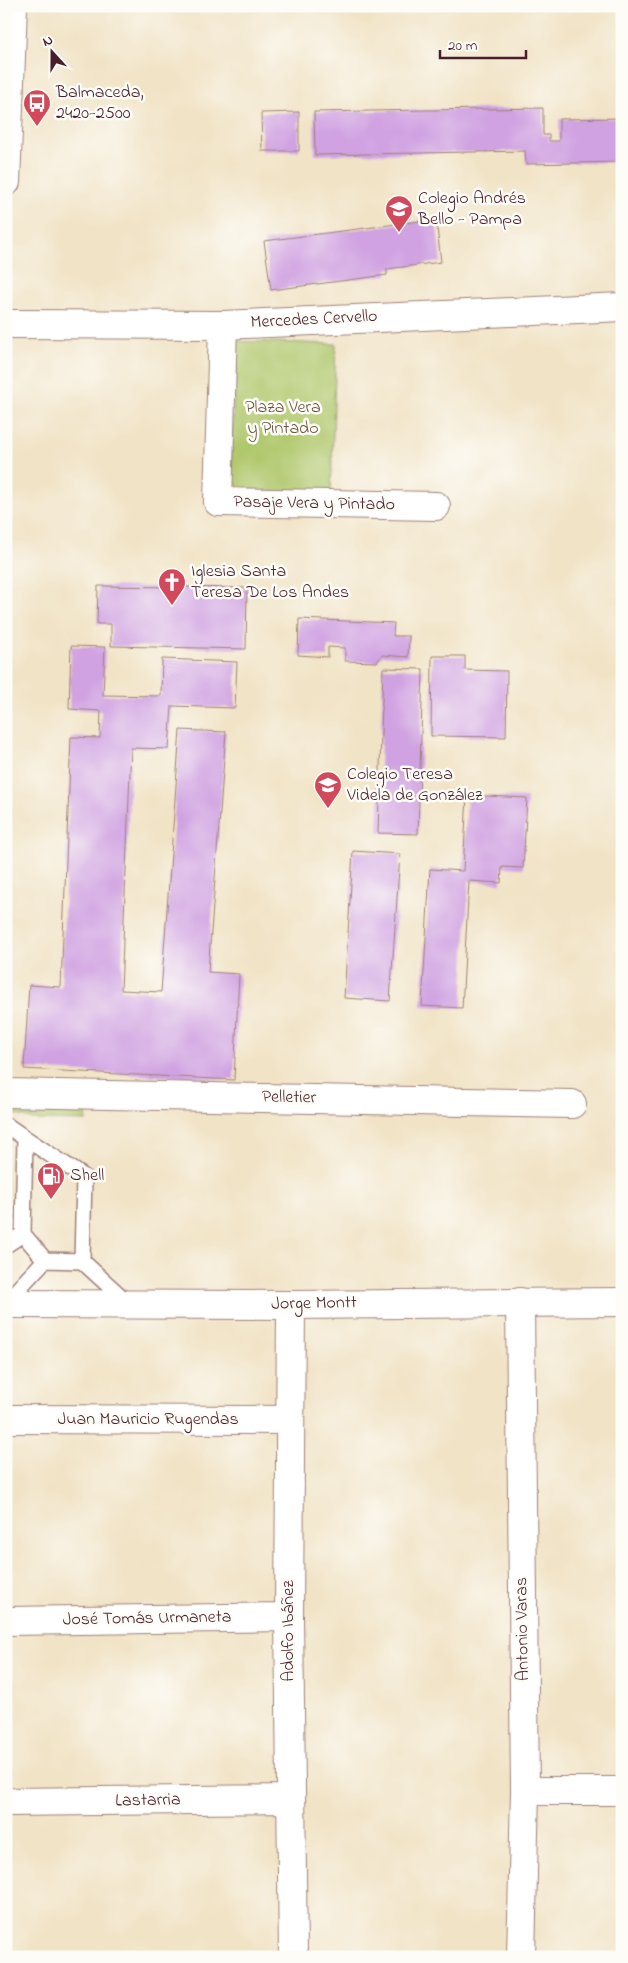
<svg xmlns="http://www.w3.org/2000/svg" width="628" height="1963" font-family="'Indie Flower',sans-serif">
<rect width="100%" height="100%" fill="#fdfcf7"/>
<filter id="ink" filterUnits="userSpaceOnUse"><feTurbulence type="fractalNoise" baseFrequency=".02" numOctaves="2"/><feDisplacementMap in="SourceGraphic" scale="10" xChannelSelector="R" yChannelSelector="G"/><feConvolveMatrix kernelMatrix="1 2 1 2 8 2 1 2 1" color-interpolation-filters="sRGB"/></filter>
<filter id="wash" filterUnits="userSpaceOnUse"><feTurbulence type="fractalNoise" baseFrequency=".0096" numOctaves="4" result="noise"/><feDisplacementMap in="SourceGraphic" scale="20" xChannelSelector="R" yChannelSelector="G"/><feGaussianBlur stdDeviation="1.12" result="paint"/><feColorMatrix in="noise" values="0 0 0 0 0 0 0 0 0 0 0 0 0 0 0 0 0 1.4 0 .05"/><feComposite in="paint" operator="in"/></filter>
<g filter="url(#wash)">
<rect width="100%" height="100%" fill="#f1e3c6"/>
<path fill="#b0c86d" stroke="#7d744c" d="M236 341 336 344 331 495 230 492Z
M9 1097 87 1101 86 1121 33 1120 8 1112Z"/>
<g id="blocks">
<path fill="#d0a2e2" d="M543 108V135H549V141H559V119L622 118V162L526 164 525 151 315 155 314 112Z
M299 112V151H262L261 113Z
M436 219 441 262 387 269V275L271 290 264 241Z
M98 586 247 588 246 649 111 646V624H97Z
M299 619 394 623 393 636H409L408 657 382 655 377 662 345 661V648L328 647V657L298 655Z
M71 646 105 647 103 695 161 696 162 659 237 662 235 708 172 706 169 749 131 748 121 990 161 992 180 730 226 732 208 972 239 974 234 1080 24 1069 29 985 61 987 71 737 100 738 101 711 69 709Z
M432 656H465V670L507 671 506 737 431 736Z
M383 668 423 669 418 834 378 833Z
M467 795 527 798 523 868 502 867 501 883 469 881 462 1008 422 1006 430 869 463 871Z
M353 851 400 854 390 1001 344 998Z"/>
</g>
</g>
<g filter="url(#ink)">
<use href="#blocks" fill-opacity="0" stroke="#9e8178" stroke-width="1"/>
<g fill="none" stroke-linecap="round" stroke-linejoin="round">
<g stroke="#9e8178" stroke-width="18">
<path id="service" d="M6 1125 25 1138 23 1234 6 1245
M25 1138 84 1177 82 1261
M23 1234 45 1260
M6 1302 45 1260 82 1261 129 1304"/>
</g>
<g stroke="#9e8178" stroke-width="30">
<path id="minor" d="M6 324 223 325 622 307
M223 325 218 502 436 506
M6 1093 572 1104
M520 1302 525 1791 521 1957
M291 1305 289 1617 293 1957
M6 1419 289 1420
M6 1621 289 1617
M525 1791H622
M6 1802 290 1799"/>
</g>
<g stroke="#9e8178" stroke-width="30">
<path id="tertiary" d="M6 1304 291 1305 622 1302"/>
</g>
<g stroke="#9e8178" stroke-width="30">
<path id="primary" d="M6 182 13 6"/>
</g>
<use href="#service" stroke="#fff" stroke-width="15"/>
<use href="#minor" stroke="#fff" stroke-width="28"/>
<use href="#tertiary" stroke="#fff" stroke-width="28"/>
<use href="#primary" stroke="#fff" stroke-width="28"/>
</g>
</g>
<defs>
<g id="bus-pin" transform="scale(1.4375)"><path d="M0 17L-7.5 6A9.5 9.5 0 1 1 7.5 6Z" fill="#d1495b" stroke="#fdfcf7"/><path d="M-5-6H5V4H4V6H2V4H-2V6H-4V4H-5ZM-3.5-4V0h7V-4ZM-3.5 1.2v1.5H-2V1.2ZM2 1.2v1.5H3.5V1.2Z" fill="#fff"/></g>
<g id="school-pin" transform="scale(1.4375)"><path d="M0 17L-7.5 6A9.5 9.5 0 1 1 7.5 6Z" fill="#d1495b" stroke="#fdfcf7"/><path d="M0-5L7-2L0 1L-7-2ZM-4 1L0 2.5L4 1V4Q0 6-4 4Z" fill="#fff"/></g>
<g id="church-pin" transform="scale(1.4375)"><path d="M0 17L-7.5 6A9.5 9.5 0 1 1 7.5 6Z" fill="#d1495b" stroke="#fdfcf7"/><path d="M-1.2-6h2.4v3.5h3.3v2.4h-3.3V6h-2.4V-.1h-3.3v-2.4h3.3Z" fill="#fff"/></g>
<g id="fuel-pin" transform="scale(1.4375)"><path d="M0 17L-7.5 6A9.5 9.5 0 1 1 7.5 6Z" fill="#d1495b" stroke="#fdfcf7"/><path d="M-5.5-6h7V0h2V4h1.3V-2.5L3-4.5l.8-.8L6-3V5H2.5V1h-1V6h-7ZM-4.2-4.7v3.2H.2V-4.7Z" fill="#fff"/></g>
</defs>
<g fill-rule="evenodd">
<use href="#bus-pin" x="37" y="103"/>
<use href="#school-pin" x="399" y="209"/>
<use href="#church-pin" x="172" y="582"/>
<use href="#school-pin" x="328" y="785"/>
<use href="#fuel-pin" x="51" y="1176"/>
</g>
<g text-anchor="middle" dominant-baseline="central" stroke-width="5" stroke-linejoin="round" paint-order="stroke">
<g font-size="18" fill="#4a1f2b" stroke="#fdfcf7" text-anchor="start">
<text x="56" y="93">Balmaceda,<tspan x="56" dy="21">2420-2500</tspan></text>
<text x="418" y="199">Colegio Andrés<tspan x="418" dy="21">Bello - Pampa</tspan></text>
<text x="191" y="572">Iglesia Santa<tspan x="191" dy="21">Teresa De Los Andes</tspan></text>
<text x="347" y="775">Colegio Teresa<tspan x="347" dy="21">Videla de González</tspan></text>
<text x="70" y="1176">Shell</text>
</g>
<g font-size="18" fill="#4a1f2b" stroke="#fdfcf7">
<text transform="translate(314 320) rotate(-3)">Mercedes Cervello</text>
<text transform="translate(314 504) rotate(1)">Pasaje Vera y Pintado</text>
<text transform="translate(289 1098) rotate(1)">Pelletier</text>
<text transform="translate(314 1304) rotate(-1)">Jorge Montt</text>
<text x="148" y="1420">Juan Mauricio Rugendas</text>
<text transform="translate(147 1619) rotate(-1)">José Tomás Urmaneta</text>
<text transform="translate(523 1629) rotate(-91)">Antonio Varas</text>
<text transform="translate(289 1631) rotate(-90)">Adolfo Ibáñez</text>
<text transform="translate(148 1801) rotate(-1)">Lastarria</text>
</g>
<g font-size="18" fill="#69523f" stroke="#fdfcf7">
<text x="283" y="408">Plaza Vera<tspan x="283" dy="21">y Pintado</tspan></text>
</g>
</g>
<rect width="628" height="1963" fill="none" stroke="#fdfcf7" stroke-width="25"/>
<g transform="translate(52 52) rotate(339)" stroke="#fdfcf7" stroke-width="4" paint-order="stroke">
<path d="M0-4L9 19L0 12L-9 19Z" fill="#4a1f2b"/>
<text y="-8" font-size="14" font-weight="bold" text-anchor="middle" fill="#4a1f2b">N</text>
</g>
<path d="M440 50v8h86v-8" fill="none" stroke="#4a1f2b" stroke-width="2.5"/>
<text x="448" y="50" font-size="15" fill="#4a1f2b" stroke="#fdfcf7" stroke-width="4" paint-order="stroke">20 m</text>
</svg>
